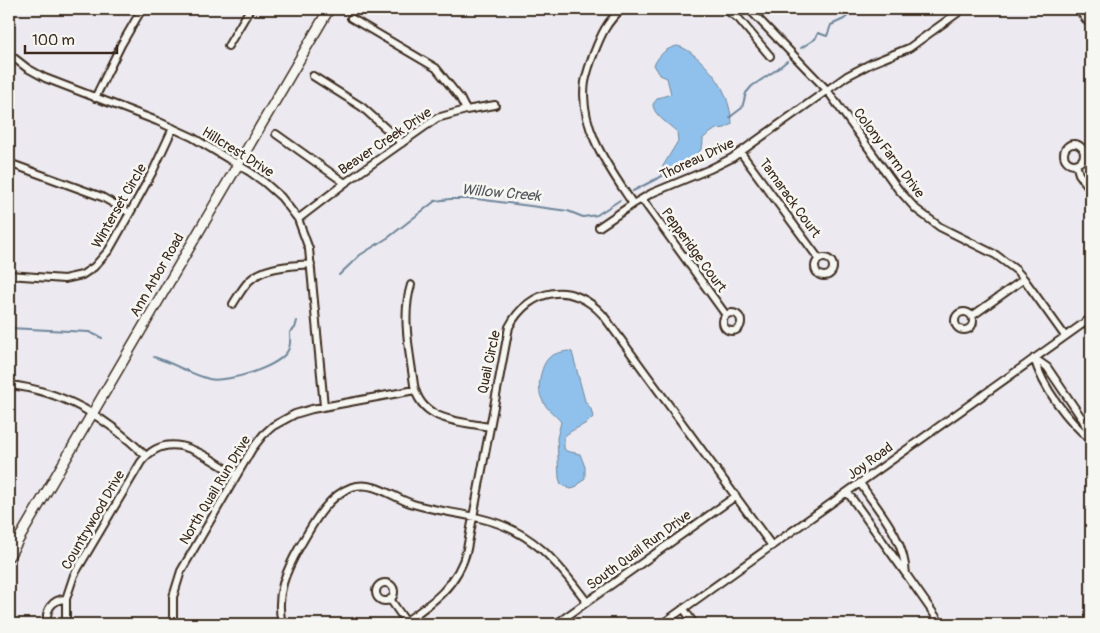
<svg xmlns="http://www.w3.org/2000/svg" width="1100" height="633" font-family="Pangolin,sans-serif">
<rect width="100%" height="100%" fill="#eceaf0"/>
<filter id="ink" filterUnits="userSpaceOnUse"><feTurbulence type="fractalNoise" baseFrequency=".02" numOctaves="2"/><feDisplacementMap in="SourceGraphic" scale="10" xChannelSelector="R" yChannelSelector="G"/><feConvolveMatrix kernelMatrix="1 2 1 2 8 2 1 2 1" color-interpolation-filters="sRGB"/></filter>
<g filter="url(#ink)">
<path fill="#90c1ec" stroke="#6e859a" d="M677 46C692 48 717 76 723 90 727 97 732 116 732 124L725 128 716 129 703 138C703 141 703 146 701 149 694 163 674 171 661 177L663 166 678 141 677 132C669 124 653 115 653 104L658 98 671 94 667 78 660 75 654 65C660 54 665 49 677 46Z
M568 351 572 352 585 401 591 409 593 417C585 427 572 428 564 437V448L566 451 580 454 585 467V478L575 488 570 489 561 484 559 478 557 438 561 422C555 414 547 410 543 401 536 391 540 369 547 360 551 354 561 352 568 351Z"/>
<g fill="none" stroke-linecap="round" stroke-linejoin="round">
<path stroke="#6e859a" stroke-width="2" d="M801 48 815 39 818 33 827 36 831 25 844 19 856 9
M730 117 742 108 746 93 752 86 776 70 787 61
M633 191 662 176
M339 275 360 255 389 237 435 201 450 199H477L568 211 583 217 597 215 620 200
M9 328 89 332 102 338
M154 357C173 363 190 374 209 379 226 383 283 367 289 348 291 343 290 337 290 332L295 328 297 321"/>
<g stroke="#3b2a1e" stroke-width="10">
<path id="minor" d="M622 9C607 21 601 35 594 53 590 63 587 72 585 82 578 127 610 169 633 204
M725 9 739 19 770 56
M749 9 827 90 898 189 916 209 940 227 996 255 1016 270 1024 279 1065 336
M1078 9 1091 26
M351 18 436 68 460 98 466 110
M228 46 250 9
M9 54 27 68 45 78 157 121 192 137 250 172 264 182 281 197 298 219 309 249 324 406
M313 76 362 107 402 143
M95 98 121 45 142 9
M276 134 345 183
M1064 154a10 10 0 1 1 20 0a10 10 0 1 1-20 0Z
M741 153 819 259
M9 163 102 197 130 213
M1076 164 1079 174 1091 190
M642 199 726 315
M298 219 345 183 437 118 466 110 495 105
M599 227 633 204 652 193 710 169 732 158 847 76 872 63 909 48 963 9
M815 267a9 9 0 1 1 18 0a9 9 0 1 1-18 0Z
M9 275 64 279 82 275 94 267 109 250 130 213 153 171 173 128
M411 285C401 317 410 353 414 385 421 422 460 421 489 427
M233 304C238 296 243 287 249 281 264 266 291 266 311 264
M955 321a9 9 0 1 1 18 0a9 9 0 1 1-18 0Z
M723 322a9 9 0 1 1 18 0a9 9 0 1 1-18 0Z
M972 316 1024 279
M1034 358C1043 388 1067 420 1091 440
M1034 358 1047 367 1083 420 1091 438
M9 385C64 391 107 418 146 456
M848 493 906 574C904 537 880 513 860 483
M906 574 941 624
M376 592a9 9 0 1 1 18 0a9 9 0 1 1-18 0Z
M390 599 406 622
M684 609 694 624
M48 624C44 611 52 599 66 599
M66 624V599L74 575 141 462C170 425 207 458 237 475
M173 624V597L181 571 252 449 263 435 273 426 295 414 312 409 415 390
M282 624C275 594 286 571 300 546 313 524 327 496 352 487 374 480 393 498 413 504 436 511 460 513 483 519 533 531 558 563 587 602
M402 624C431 604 458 586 467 549L509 327C530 287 573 281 603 315L772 546
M556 624 736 496
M662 624 1091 318"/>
</g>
<g stroke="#3b2a1e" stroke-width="12">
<path id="secondary" d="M9 556 329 9"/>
</g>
<use href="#minor" stroke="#f6f6f2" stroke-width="6"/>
<use href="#secondary" stroke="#f6f6f2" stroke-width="9"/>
</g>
</g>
<g text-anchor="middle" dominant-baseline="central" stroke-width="5" stroke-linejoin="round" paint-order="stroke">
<g font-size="14" fill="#3b2a1e" stroke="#f6f6f2">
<text transform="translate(385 141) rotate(-34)">Beaver Creek Drive</text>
<text transform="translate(238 152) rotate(32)">Hillcrest Drive</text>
<text transform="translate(889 153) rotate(53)">Colony Farm Drive</text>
<text transform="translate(697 159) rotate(-25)">Thoreau Drive</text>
<text transform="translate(790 198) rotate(54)">Tamarack Court</text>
<text transform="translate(119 206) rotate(-60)">Winterset Circle</text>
<text transform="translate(694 250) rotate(54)">Pepperidge Court</text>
<text transform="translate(157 275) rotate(-60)">Ann Arbor Road</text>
<text transform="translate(489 362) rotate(-78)">Quail Circle</text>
<text transform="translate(870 461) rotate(-36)">Joy Road</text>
<text transform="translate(215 490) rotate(-59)">North Quail Run Drive</text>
<text transform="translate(93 520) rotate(-60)">Countrywood Drive</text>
<text transform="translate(639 550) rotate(-36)">South Quail Run Drive</text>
</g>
<g font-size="15" font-style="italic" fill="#54575c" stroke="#f6f6f2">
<text transform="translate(501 193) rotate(5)">Willow Creek</text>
</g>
</g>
<rect width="1100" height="633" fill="none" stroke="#f6f6f2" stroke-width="30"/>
<rect x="15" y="15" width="1070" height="603" fill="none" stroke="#3b2a1e" stroke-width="2" filter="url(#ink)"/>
<path d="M25 45v8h92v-8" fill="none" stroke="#3b2a1e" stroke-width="2.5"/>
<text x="32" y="45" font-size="15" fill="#3b2a1e" stroke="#f6f6f2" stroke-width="4" paint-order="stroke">100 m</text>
</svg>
